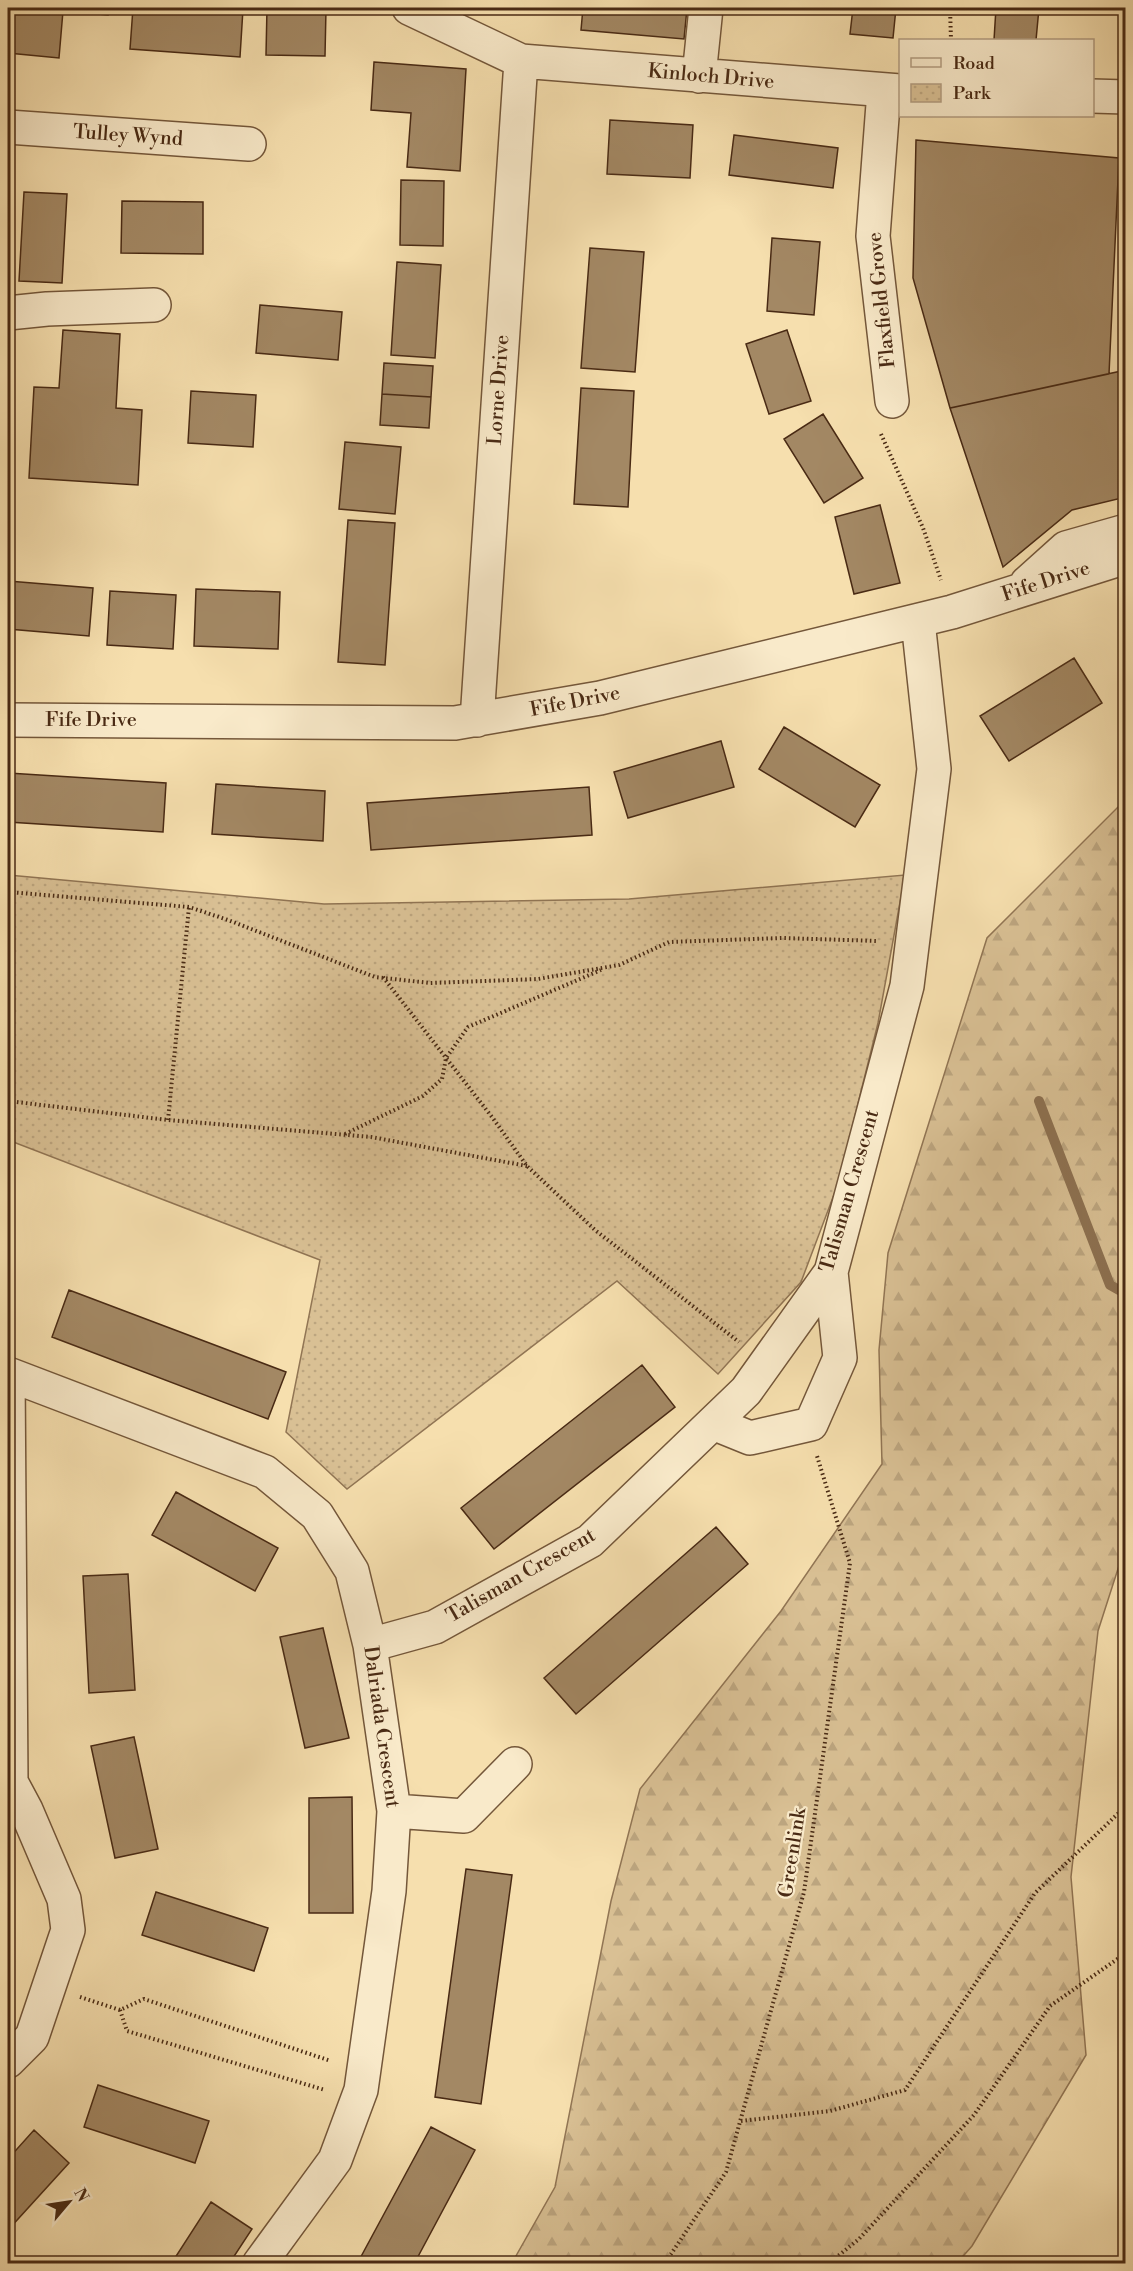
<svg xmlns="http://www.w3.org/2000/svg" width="1133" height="2271" font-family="'Libre Bodoni',serif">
<defs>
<pattern id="forest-firs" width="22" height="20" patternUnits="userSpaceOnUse" patternTransform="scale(1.5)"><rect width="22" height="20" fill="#d9c094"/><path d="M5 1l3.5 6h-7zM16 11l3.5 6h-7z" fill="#bca57f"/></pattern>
<pattern id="park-dots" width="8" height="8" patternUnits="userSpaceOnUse" patternTransform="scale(1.5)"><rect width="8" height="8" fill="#d9c094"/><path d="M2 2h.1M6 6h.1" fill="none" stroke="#bca57f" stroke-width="1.8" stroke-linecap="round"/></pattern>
</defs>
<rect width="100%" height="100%" fill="#f6dfae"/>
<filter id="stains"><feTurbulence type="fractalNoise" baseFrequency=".00333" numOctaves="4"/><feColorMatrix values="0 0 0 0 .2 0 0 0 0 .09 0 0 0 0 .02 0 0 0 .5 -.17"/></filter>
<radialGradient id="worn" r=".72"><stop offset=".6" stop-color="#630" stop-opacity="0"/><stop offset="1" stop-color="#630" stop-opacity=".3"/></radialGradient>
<path fill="url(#forest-firs)" stroke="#917554" stroke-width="1.5" d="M1125 803 1126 1544 1098 1631 1071 1877 1086 2055 972 2246 957 2263H512L555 2187 611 1901 640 1789 781 1611 882 1464 879 1350 888 1253 987 938 1118 807Z"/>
<path fill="url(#park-dots)" stroke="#917554" stroke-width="1.5" d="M8 875 324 904 629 899 905 875 878 1023 838 1184 801 1282 718 1374 617 1281 347 1489 286 1432 320 1260 8 1140Z"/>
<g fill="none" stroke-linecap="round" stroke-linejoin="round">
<path stroke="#8d7151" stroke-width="10" d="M1039 1101 1110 1285 1126 1294"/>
</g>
<path fill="#a38864" stroke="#492a14" stroke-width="1.5" d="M11 8H108V15L63 11 59 58 8 53Z
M133 8 243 9 240 57 130 49Z
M267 8 326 9 325 56 266 55Z
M583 8H687L684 39 581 30Z
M853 8H896L893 38 850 34Z
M996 8H1039L1036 40H994Z
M374 62 466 69 460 171 407 167 411 113 371 110Z
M610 120 693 125 690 178 607 174Z
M734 135 838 148 833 188 729 175Z
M916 140 1119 158 1109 374 950 408 913 278Z
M401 180 444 181 443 246 400 245Z
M24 192 67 194 62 283 19 281Z
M122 201 203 202V254L121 253Z
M772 238 820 242 814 315 767 311Z
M590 248 644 252 635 372 581 368Z
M397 262 441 265 435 358 391 355Z
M260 305 342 312 338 360 256 353Z
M63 330 120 334 116 408 142 410 138 485 29 478 34 387 59 388Z
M787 330 811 401 769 414 746 344Z
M384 363 433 366 431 397 382 394Z
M1126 370V497L1072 510 1003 567 950 408Z
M581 388 634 391 628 507 574 504Z
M191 391 256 395 253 447 188 443Z
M382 394 431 397 429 428 380 425Z
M823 414 863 478 824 503 784 439Z
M345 442 401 447 395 514 339 509Z
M880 505 900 583 854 594 835 517Z
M348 520 395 523 385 665 338 662Z
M8 581 93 588 89 636 8 629Z
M196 589 280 592 278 649 194 646Z
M110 591 176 595 173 649 107 645Z
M1074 658 1102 703 1009 761 980 716Z
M784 727 880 785 855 827 759 769Z
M721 741 734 787 628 818 614 772Z
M8 773 166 783 163 832 8 822Z
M216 784 325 791 323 841 212 834Z
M589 787 592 835 371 850 367 803Z
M69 1290 286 1372 268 1419 52 1337Z
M642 1365 675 1407 494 1549 461 1508Z
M176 1492 278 1548 255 1591 152 1535Z
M716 1527 748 1564 576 1714 544 1678Z
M128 1574 135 1690 89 1693 83 1576Z
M323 1628 349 1738 305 1748 280 1637Z
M134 1737 158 1849 115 1858 91 1746Z
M352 1797 353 1913H309V1798Z
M466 1869 512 1875 481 2104 435 2097Z
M156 1892 268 1928 254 1971 142 1935Z
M98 2085 209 2121 195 2163 84 2127Z
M431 2127 475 2150 414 2264H357Z
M34 2130 69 2163 8 2230V2159Z
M211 2202 252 2229 229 2264H171Z"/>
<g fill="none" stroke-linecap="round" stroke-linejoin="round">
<g stroke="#74573a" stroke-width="36">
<path id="minor" d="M409 8 521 61 900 91
M699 76 706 8
M884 91 873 236 892 401
M1092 96 1126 97
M8 127 249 144
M8 313 47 309 154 305
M1027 583 1066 548 1126 531
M8 720 455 723 600 698 952 612 1126 557
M477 720 521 61
M8 1374 265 1472 317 1515 352 1571 370 1645 394 1811 389 1891 361 2090 335 2160 259 2264
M713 1423 750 1438 811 1424 840 1358 831 1272
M370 1645 435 1627 590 1541 746 1391 831 1272 907 986 934 769 918 621
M394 1811 464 1816 515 1764
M8 2061 32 2037 68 1930 64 1899 26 1810 11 1782 8 1374"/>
</g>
<path stroke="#492a14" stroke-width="4" stroke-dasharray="1.5 3" stroke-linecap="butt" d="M950 8 951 40
M881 434 923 528 941 580
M8 892 189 907 228 920 375 977 430 983 538 979 619 965 669 942 782 938 878 941
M383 977 492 1117 527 1166 595 1230 739 1342
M8 1101 168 1120 371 1137 527 1166
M168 1120 189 907
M345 1134 423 1096 442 1079 446 1058 468 1027 601 970
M80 1997 120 2010 144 1999 331 2061
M120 2010 127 2031 325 2090
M741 2121 830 2111 905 2090 1035 1893 1126 1806
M661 2264 671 2254 726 2172 804 1892 850 1563 817 1456
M828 2264 859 2239 974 2115 1050 2006 1126 1953"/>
<use href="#minor" stroke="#f9eaca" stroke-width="33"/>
</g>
<g text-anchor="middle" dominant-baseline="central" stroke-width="4.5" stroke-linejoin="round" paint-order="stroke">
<g font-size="20" fill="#492a14" stroke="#f9eaca">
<text transform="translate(711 77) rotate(5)">Kinloch Drive</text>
<text transform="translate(128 136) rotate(4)">Tulley Wynd</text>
<text transform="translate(882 300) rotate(-96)">Flaxfield Grove</text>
<text transform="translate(499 390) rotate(-86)">Lorne Drive</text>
<text transform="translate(1046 582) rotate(-18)">Fife Drive</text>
<text transform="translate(575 702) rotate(-11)">Fife Drive</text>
<text x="91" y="720">Fife Drive</text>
<text transform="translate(850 1191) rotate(-74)">Talisman Crescent</text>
<text transform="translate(521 1576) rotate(-30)">Talisman Crescent</text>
<text transform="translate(381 1727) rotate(82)">Dalriada Crescent</text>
<text transform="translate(793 1853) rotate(-81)">Greenlink</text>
</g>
</g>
<rect width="1133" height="2271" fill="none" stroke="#f6dfae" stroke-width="30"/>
<rect x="9" y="9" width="1115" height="2253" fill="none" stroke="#492a14" stroke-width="3"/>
<rect x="15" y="15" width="1103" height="2241" fill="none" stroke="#492a14" stroke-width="1.5"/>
<rect x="899" y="39" width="195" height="78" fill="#f9eaca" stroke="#b39d81" stroke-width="1.5"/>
<rect x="911" y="58" width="30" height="9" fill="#f9eaca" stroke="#b39d81" stroke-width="1.5"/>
<text x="953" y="69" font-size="18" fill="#492a14">Road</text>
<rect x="911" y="84" width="30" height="18" fill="url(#park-dots)" stroke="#b39d81" stroke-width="1.5"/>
<text x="953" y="99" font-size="18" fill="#492a14">Park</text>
<g transform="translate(69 2202) rotate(61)" stroke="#f9eaca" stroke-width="4.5" paint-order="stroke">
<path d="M0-4.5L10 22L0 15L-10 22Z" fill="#492a14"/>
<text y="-9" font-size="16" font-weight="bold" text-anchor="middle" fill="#492a14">N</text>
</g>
<rect width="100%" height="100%" filter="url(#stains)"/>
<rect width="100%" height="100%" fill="url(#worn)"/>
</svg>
